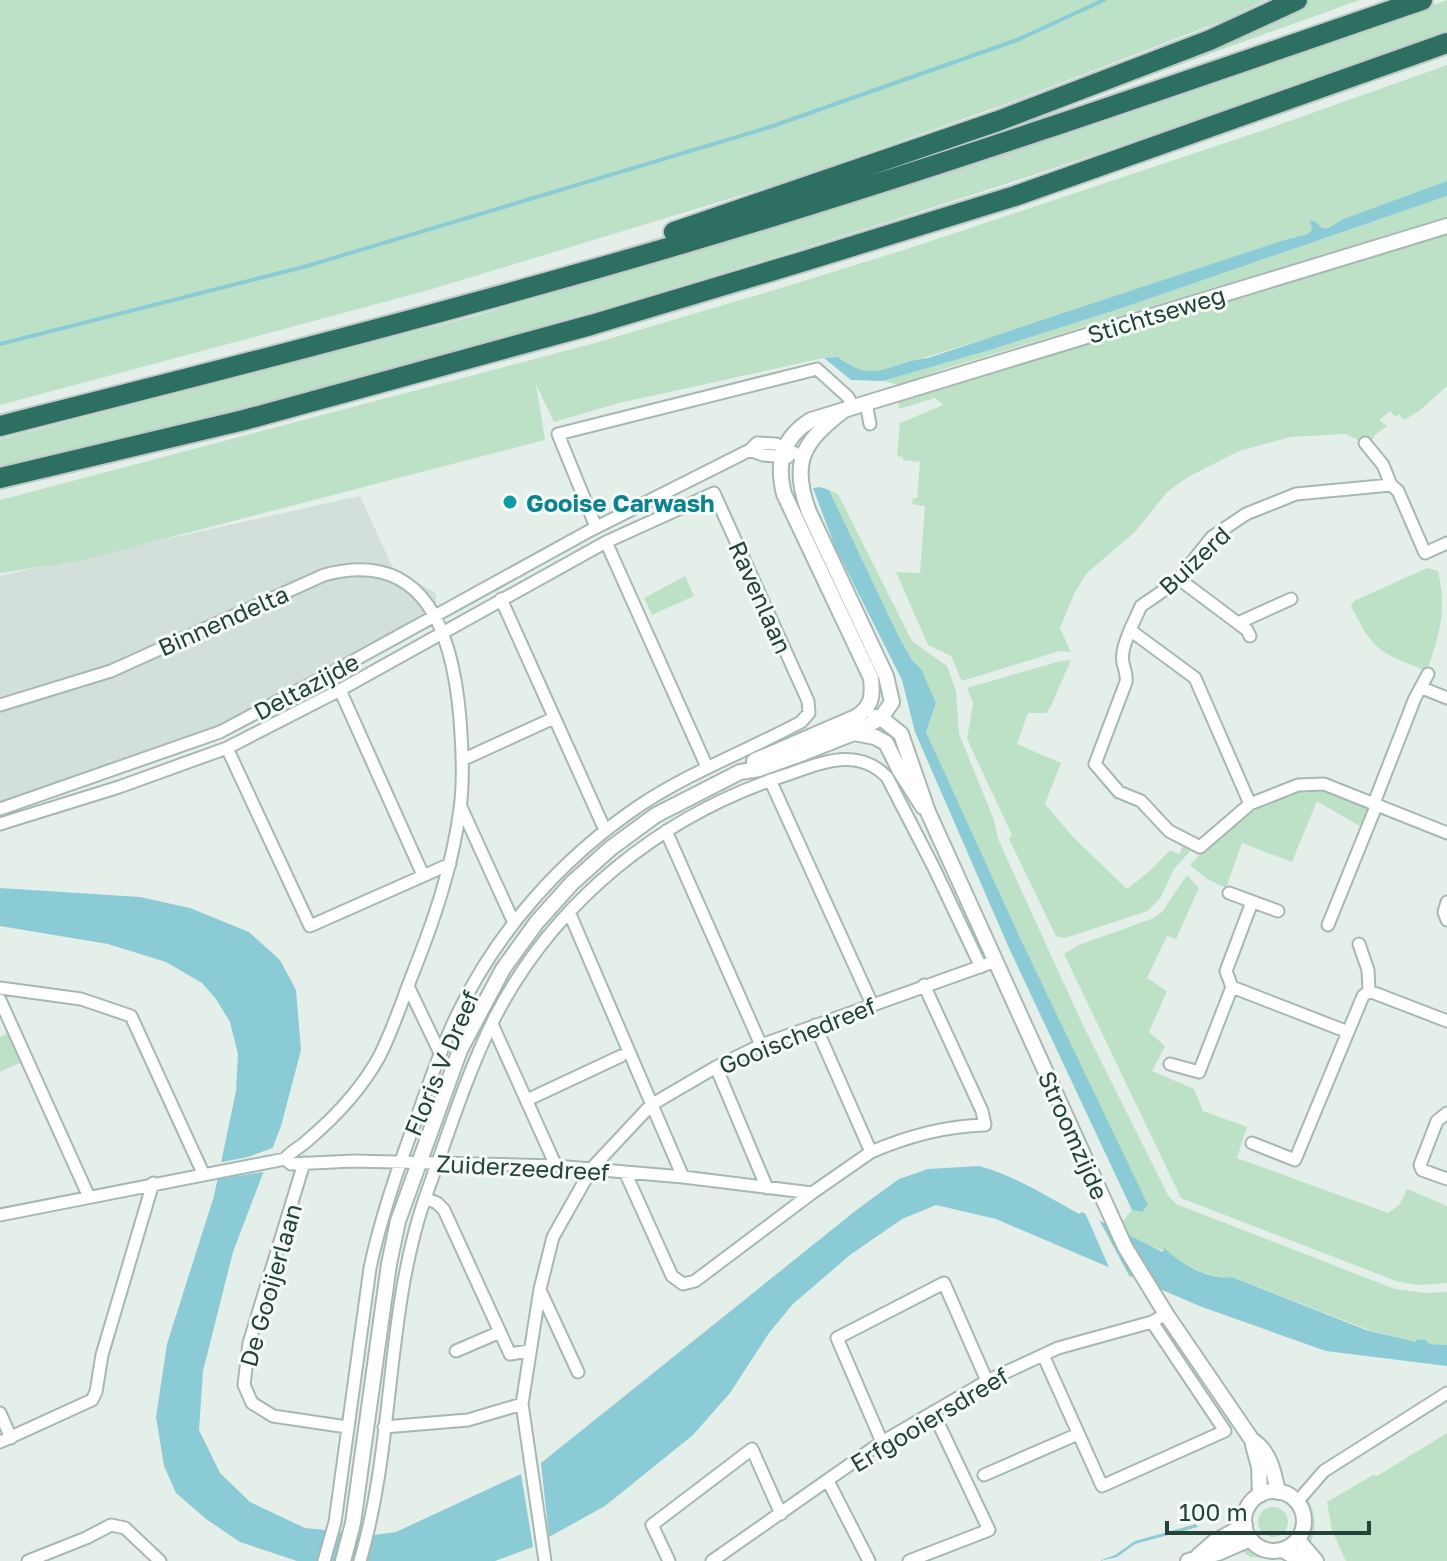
<svg xmlns="http://www.w3.org/2000/svg" width="1447" height="1561" font-family="'Golos Text',sans-serif">
<rect width="100%" height="100%" fill="#e5efea"/>
<path fill="#d3dfd9" d="M360 496 393 568 436 593V622L235 730 0 813V576Z"/>
<path fill="#bde1c7" d="M0 0H1266L1227 19 1014 101 788 181 429 290 0 405Z
M1306 0H1360L1025 120Z
M1447 0V31C1169 134 887 225 602 309 403 367 203 423 0 468V439L471 317 737 239 1109 120Z
M1447 65V181L1343 219 1328 228 1312 230 1308 234 1281 241 1038 323 874 373 853 368 838 357 824 358 619 403 554 422 536 384 545 440 79 561 0 573V500L595 343 784 287 910 248 1267 129Z
M1447 196V217L944 369 900 385 883 381 990 350 1125 307Z
M1447 234V386L1419 411 1404 420 1399 414 1395 417 1390 411 1379 420 1387 426 1375 435 1369 445 1345 434 1290 437 1239 451 1188 477 1167 492 1135 532 1087 573 1075 592 1060 628 1071 652 1060 651 962 681 951 656 928 645 896 572 920 573 925 506 912 504 913 498H917L920 462 903 460V457L897 456 900 423 943 405 935 398 899 409 898 402Z
M829 490 838 494 912 641 947 666 956 691 959 734 994 820 998 839 1082 1023 1168 1195 1176 1204 1395 1289 1425 1293 1447 1292V1345L1429 1344 1426 1340 1418 1339 1417 1343 1366 1329 1233 1277C1213 1281 1187 1266 1172 1255 1165 1250 1140 1242 1129 1237L1122 1222 1132 1210H1140L1022 942 926 732 936 703 922 670 912 660 898 635Z
M1427 568 1438 571C1447 611 1440 632 1427 671 1380 653 1374 652 1351 606L1354 601Z
M685 576 694 596 652 615 644 598Z
M1071 660 1050 708 1046 713H1028L1017 744 1061 763 1045 804 1073 837 1127 889 1151 870 1170 850 1179 854 1184 844 1194 847 1174 869 1161 897 1148 911 1065 938 1056 936 1009 839 1012 835 967 739 973 703 967 688 1057 662Z
M1321 789 1368 807 1361 827 1317 801 1292 862 1242 843 1226 888 1207 879 1190 865C1224 828 1269 792 1321 789Z
M1187 875 1199 888 1176 939 1167 936 1147 978 1167 991 1149 1032 1165 1046 1152 1071 1194 1089 1203 1111 1247 1127 1237 1158 1388 1213 1400 1204 1407 1189 1447 1206V1283L1418 1285 1396 1281 1181 1198 1064 954 1079 945 1154 918 1162 912Z
M8 1033 22 1062 0 1072V1037Z
M1447 1433V1561H1346L1332 1531 1327 1502 1373 1475 1377 1476Z
M1308 1499C1316 1513 1317 1529 1310 1543L1306 1539 1303 1506Z
M1258 1522a15 15 0 1 1 30 0a15 15 0 1 1-30 0Z
M1243 1548 1281 1555 1293 1561 1250 1557 1241 1550Z"/>
<path fill="#8bcbd6" d="M1447 181V196L1125 307 990 350 883 381 851 380 824 358 838 357C875 386 889 362 928 358L1281 241 1308 234 1312 230 1310 221H1315L1322 228H1328L1343 219Z
M820 487 829 490 898 635 912 660 922 670 936 703 926 732 1022 942 1148 1205 1143 1210 1144 1212 1132 1210 1009 948 915 732 902 680 835 547 813 488Z
M0 888 140 897 190 908 249 932 280 960 296 990 301 1050 281 1126 233 1252 203 1371 199 1430 220 1473 250 1502 305 1528 374 1535 396 1532 521 1474 533 1547 495 1561H297L240 1542 206 1519 176 1493 164 1466 156 1417 167 1344 214 1196 236 1091 238 1054 230 1022 216 999 202 983 166 962 108 944 0 926Z
M979 1166C1016 1176 1046 1196 1079 1214L1082 1212 1163 1252 1164 1248C1180 1263 1209 1281 1232 1277L1366 1330 1416 1342 1417 1339 1426 1340 1429 1344 1447 1345V1366L1326 1351 1202 1307 996 1219 936 1205 902 1219 850 1255 793 1304 769 1333 730 1393 693 1435 605 1506 549 1537 541 1463 859 1208 899 1179 928 1169Z
M1196 1524 1198 1527 1135 1544 1117 1557 1099 1561 1115 1555 1135 1541Z"/>
<path fill="#e5efea" d="M278 1146 269 1171 213 1180 217 1163 248 1157Z
M1083 1208 1097 1216 1132 1281 1111 1272Z"/>
<g fill="none" stroke-linecap="round" stroke-linejoin="round">
<path stroke="#8bcbd6" stroke-width="4" d="M0 344 307 266 770 127 1017 40 1104 0"/>
<g stroke="#a7b8b2" stroke-width="15">
<path id="minor" d="M866 403 870 424
M1365 443 1383 465 1391 485
M750 450 763 455 788 457
M596 527 558 434 817 369 848 397 853 407
M606 542 707 767
M1179 579 1247 630 1250 636
M501 599 605 830
M1238 623 1291 599
M1130 630C1126 641 1121 651 1123 663 1125 671 1127 674 1126 682L1095 764 1119 792 1141 801 1169 831 1200 847 1250 804 1298 785 1324 784 1447 833
M1422 688 1447 698
M340 690 423 875
M0 705 111 671 324 575C427 547 453 636 460 719 462 748 464 780 460 809 452 869 433 923 411 978 401 1004 392 1032 379 1057 362 1088 335 1117 308 1140 301 1147 291 1151 285 1159
M227 748 310 926 450 864
M462 760 554 718
M770 780 872 1004
M1374 803 1415 698 1428 674
M1250 804 1195 678 1130 630 1141 606 1176 582 1212 537 1246 514 1296 494 1391 485 1398 491 1425 553 1447 543
M461 807 514 923
M0 809 220 732 333 672 591 530 750 450 757 443 776 444 803 457
M0 824 119 787 227 748 340 690 606 542 714 493 808 701 809 713 801 722C747 751 690 772 639 806 562 858 497 931 457 1015 441 1048 429 1083 417 1117 398 1167 381 1216 370 1268L335 1522 324 1561
M666 831 761 1045
M1229 893 1278 911
M1447 902 1444 912 1447 920
M569 912 683 1177
M1328 925 1377 804
M1359 944 1368 970 1369 991
M408 986 440 1053
M1232 987 1348 1032
M0 988 81 999 131 1016 203 1173
M0 1000 89 1197
M492 1024 556 1166
M815 1025 871 1152C908 1136 945 1126 985 1125L982 1111 924 985
M1170 1064 1199 1072 1232 987 1226 971 1252 902
M716 1067 767 1188
M527 1100 621 1056
M1447 1113 1437 1121 1420 1165 1422 1170 1447 1179
M1252 1143 1295 1160 1363 996 1369 991 1447 1021
M304 1163 249 1343 244 1385 252 1403 273 1416 347 1427
M625 1172 672 1276 683 1284 695 1281 812 1193 871 1152
M0 1215 285 1159 291 1164 354 1161 556 1166 683 1177 812 1193
M540 1290 578 1372
M456 1351 500 1332
M529 1351 510 1354 444 1210 437 1203 425 1198C447 1138 466 1075 495 1017 555 901 662 815 786 775 821 763 857 746 887 777L933 866 981 967
M1043 1355 1102 1486 1225 1431 1152 1322
M0 1413 11 1438
M384 1427 468 1420 522 1404
M0 1442 92 1400 96 1392 102 1355 153 1183
M882 1442 837 1338 944 1283 987 1381
M984 1475 1078 1434
M828 1481 869 1561
M1297 1502 1324 1471 1447 1393
M28 1561 86 1538 111 1525 125 1528 160 1561
M360 1561C395 1443 385 1315 425 1198
M545 1561 522 1404 540 1289 553 1237 592 1168 651 1105 716 1067 761 1045 996 961
M669 1561 652 1525 752 1449 781 1514
M712 1561 882 1442 987 1381 1058 1348 1152 1322 1166 1314
M909 1561 989 1530 933 1412"/>
</g>
<g stroke="#a7b8b2" stroke-width="18">
<path id="tertiary" d="M875 717 881 718 901 734 928 812 1125 1247 1166 1314 1252 1440C1270 1451 1274 1473 1278 1492
M854 733 875 737 886 743 900 771 923 807
M754 761 856 717C872 706 873 697 871 678L784 494C776 462 782 438 811 420L1447 226
M1253 1445 1259 1467 1260 1495
M1244 1521a30 30 0 1 1 60 0a30 30 0 1 1-60 0Z
M1298 1540 1316 1561
M1283 1550 1301 1561
M1198 1556 1214 1542 1245 1525
M343 1561 353 1523 389 1264 398 1221 460 1050 503 969 537 922 572 883 611 848 656 815 740 772 759 769 801 754 854 733 881 718 892 702 886 676 809 512C790 462 803 442 843 411
M1188 1561 1218 1553 1250 1539"/>
</g>
<g stroke="#c1cac8" stroke-width="24">
<path id="motorway" d="M674 232 998 121 1210 40 1297 0
M0 426C258 361 516 295 771 217 990 150 1206 74 1422 0
M0 478 244 420 591 325 798 263 1015 196 1447 43"/>
</g>
<use href="#minor" stroke="#fff" stroke-width="11"/>
<use href="#tertiary" stroke="#fff" stroke-width="14"/>
<use href="#motorway" stroke="#2d7062" stroke-width="20"/>
</g>
<circle fill="#0f9aa8" stroke="#f6fbf8" stroke-width="3" cx="510" cy="502" r="8"/>
<g text-anchor="middle" dominant-baseline="central" stroke-width="6" stroke-linejoin="round" paint-order="stroke">
<g font-size="24" fill="#23423a" stroke="#f6fbf8">
<text transform="translate(1156 314) rotate(-17)">Stichtseweg</text>
<text transform="translate(1194 560) rotate(-43)">Buizerd</text>
<text transform="translate(761 597) rotate(66)">Ravenlaan</text>
<text transform="translate(223 620) rotate(-24)">Binnendelta</text>
<text transform="translate(306 686) rotate(-28)">Deltazijde</text>
<text transform="translate(797 1035) rotate(-22)">Gooischedreef</text>
<text transform="translate(441 1063) rotate(-67)">Floris V Dreef</text>
<text transform="translate(1074 1135) rotate(66)">Stroomzijde</text>
<text transform="translate(523 1167) rotate(3)">Zuiderzeedreef</text>
<text transform="translate(270 1285) rotate(-74)">De Gooijerlaan</text>
<text transform="translate(929 1419) rotate(-31)">Erfgooiersdreef</text>
</g>
<g font-size="24" font-weight="bold" fill="#0d838f" stroke="#f6fbf8" text-anchor="start">
<text x="526" y="502">Gooise Carwash</text>
</g>
</g>
<path d="M1167 1521v12h202v-12" fill="none" stroke="#23423a" stroke-width="4"/>
<text x="1179" y="1521" font-size="24" fill="#23423a" stroke="#f6fbf8" stroke-width="6" paint-order="stroke">100 m</text>
</svg>
